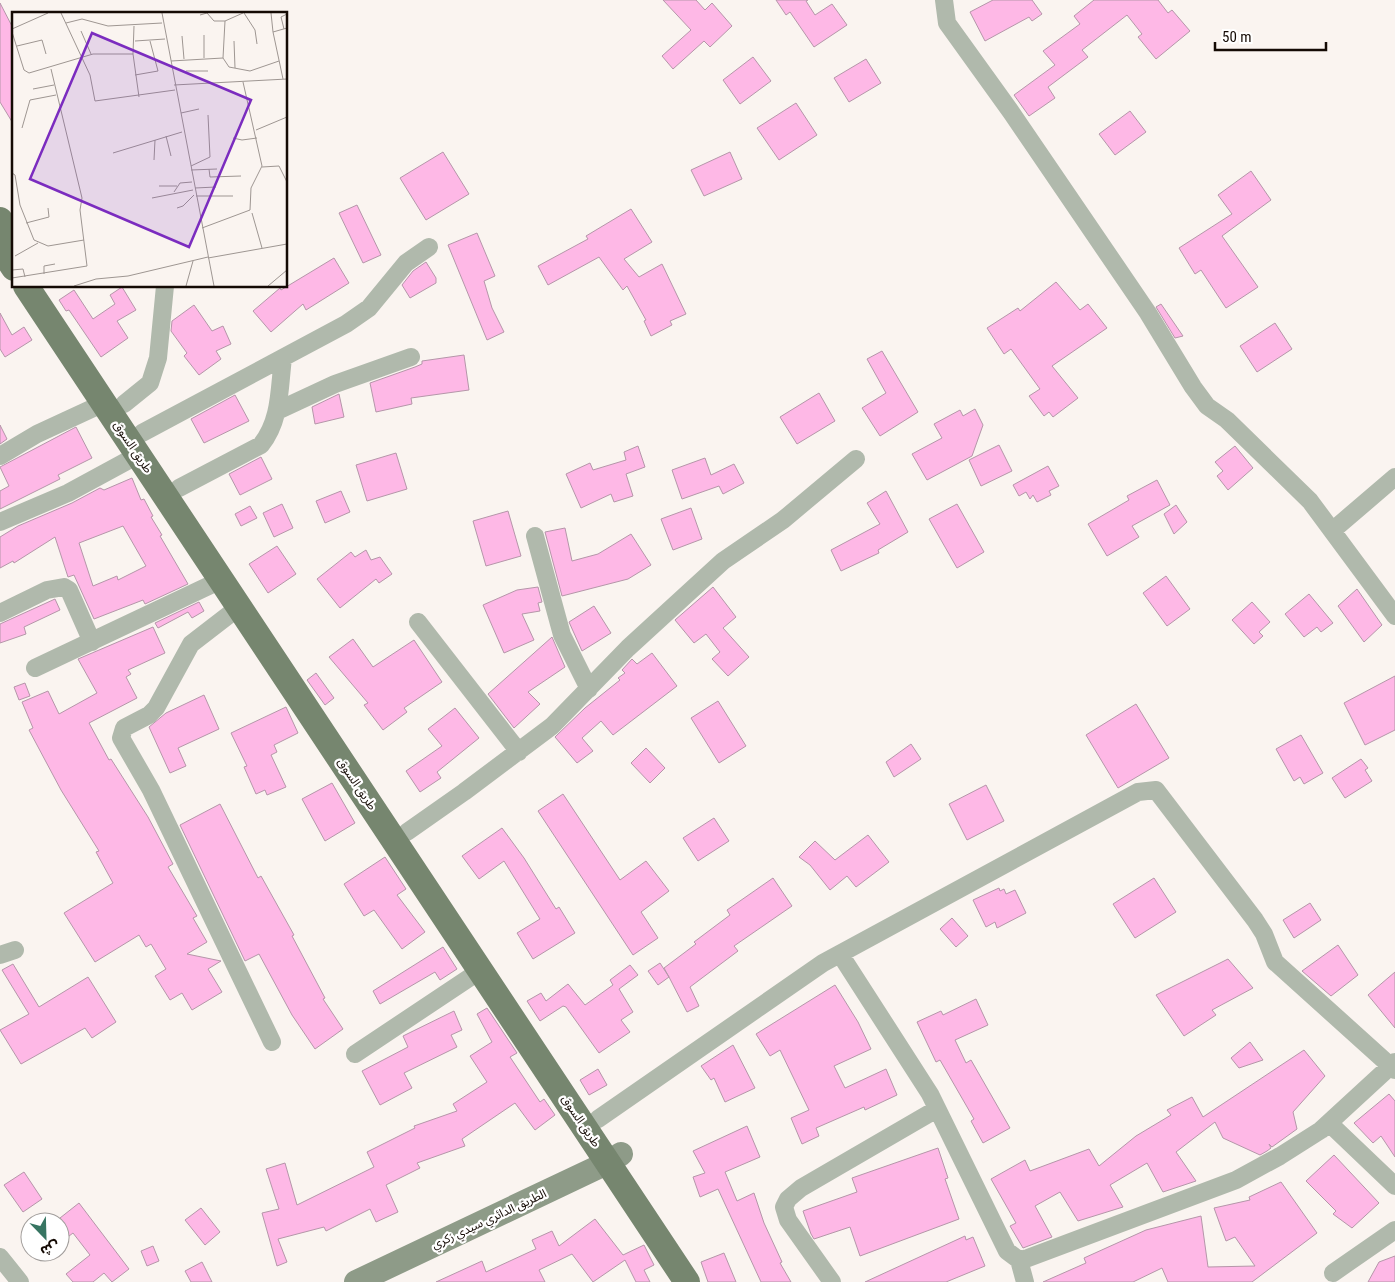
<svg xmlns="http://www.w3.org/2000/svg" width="1395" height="1282" font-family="'Roboto Condensed','Noto Sans Arabic',sans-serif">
<rect width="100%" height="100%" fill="#faf4f0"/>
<path fill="#feb8e6" stroke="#b596a9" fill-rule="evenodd" d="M663 0H696L705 10 712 3 732 26 710 47 704 41 673 69 662 56 691 30Z
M776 0H808L806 1 815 15 832 4 847 25 814 47 790 12 786 15Z
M993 0H1032L1042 14 1032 21 1029 17 985 41 970 12Z
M1094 0H1158L1168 13 1172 10 1190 31 1156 59 1138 37 1142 34 1127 15 1082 50 1088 57 1048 87 1055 98 1029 116 1014 95 1055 65 1043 51 1080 24 1074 16Z
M0 3 14 30V125L0 102Z
M753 57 771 81 740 104 723 80Z
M866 59 881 83 849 102 834 78Z
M796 103 817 135 779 160 757 128Z
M1130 111 1146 132 1115 155 1099 134Z
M443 152 469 194 426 220 400 178Z
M730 152 742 179 704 196 691 170Z
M1251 171 1271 200 1222 236 1258 287 1226 308 1201 270 1195 274 1179 248 1232 214 1218 195Z
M357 205 381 255 363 263 339 213Z
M631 209 652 242 624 259 639 277 662 264 686 314 670 321 672 325 651 336 644 321 646 320 627 286 623 290 599 257 548 285 538 266 588 239 586 236Z
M477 233 495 276 484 281 492 308 504 332 487 340 448 245Z
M334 258 349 283 306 310 303 304 271 332 253 311 280 288 281 290Z
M426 262 436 278V283L410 298 402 285 413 271Z
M1056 282 1080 310 1088 304 1107 328 1052 366 1078 398 1053 417 1049 412 1044 416 1029 396 1040 389 1011 349 1004 354 987 328 1018 308 1020 311Z
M122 287 136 310 117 321 128 338 101 357 69 310 66 311 59 300 74 290 93 319 115 304 110 295Z
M1161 304 1183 336 1175 338 1156 307Z
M194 305 212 331 223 326 231 344 216 351 221 359 199 375 184 356 187 353 171 331 172 321Z
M0 313 12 335 24 327 32 340 5 357 0 349Z
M1275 323 1292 349 1257 372 1240 346Z
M882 351 918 412 880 436 862 408 886 393 867 359Z
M464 355 469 390 411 398 412 404 376 412 370 383 415 367 422 364V361Z
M819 393 835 421 797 444 780 417Z
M339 394 344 417 315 424 312 407Z
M235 395 249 421 204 443 191 419Z
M975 409 983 425 972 456 927 480 912 454 942 438 934 424 960 410 963 416Z
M0 425 7 439 0 444Z
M76 427 92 458 58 475 60 479 0 509V491L9 486 0 467Z
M999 445 1012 471 981 486 969 460Z
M638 446 645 467 626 474 633 496 614 502 611 494 581 508 566 474 590 463 593 470 626 460 624 452Z
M1235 446 1253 468 1228 490 1217 476 1223 471 1215 462Z
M396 453 407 489 367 501 356 465Z
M261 457 272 479 240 495 229 474Z
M705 458 711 475 734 464 744 483 723 494 719 486 682 499 672 470Z
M1048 466 1059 486 1049 491 1051 495 1037 502 1033 495 1030 499 1026 492 1019 496 1013 485Z
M132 478 141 500 144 499 153 516 151 517 162 535 160 536 188 584 145 604 143 600 94 619 74 575 68 577 55 537 14 563 13 561 0 568V537L18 526 72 503 100 488 104 490ZM123 526 146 566 118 580 117 576 93 586 79 543Z
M1157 480 1170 505 1132 526 1139 537 1107 556 1088 524 1129 500 1127 496Z
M341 491 350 512 325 523 316 501Z
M886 491 908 532 878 550 879 553 841 571 831 550 880 524 867 503Z
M282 504 293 528 274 537 263 513Z
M957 504 984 552 957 568 929 519Z
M1176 505 1187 522 1174 534 1164 514Z
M250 506 257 518 241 526 235 514Z
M691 508 702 539 673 550 661 519Z
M508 511 521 556 486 566 473 521Z
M565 528 572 561 598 554 631 534 651 565 628 579 562 596 545 532Z
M277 546 296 574 268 593 249 564Z
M366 550 371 560 380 557 392 574 379 583 376 579 340 608 317 579 351 552 355 557Z
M1166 576 1190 609 1167 626 1143 593Z
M538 587 542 602 538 603 540 611 522 614 534 640 504 653 483 605 517 590Z
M713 587 736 617 723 628 749 657 728 676 712 659 720 652 706 634 694 643 675 620Z
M1357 589 1382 625 1364 642 1338 606Z
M1309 594 1333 623 1321 632 1317 627 1304 637 1285 614Z
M55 599 60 610 24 627 26 634 0 643V624Z
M199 602 204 611 192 618 188 612 158 628 155 623Z
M1252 602 1270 622 1259 632 1263 636 1254 644 1232 620Z
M594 606 611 633 582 651 569 622Z
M153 627 165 653 128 670 131 674 126 677 137 698 89 723 109 760 111 759 148 817 173 864 168 867 197 916 193 918 207 942 187 954 221 961 208 969 222 992 192 1010 182 993 170 1000 155 976 166 969 151 944 146 947 139 935 95 962 64 913 113 883 96 852 99 851 61 790 29 730 33 728 22 702 48 691 59 714 97 693 78 659Z
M552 637 565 667 528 692 540 704 514 728 488 694Z
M353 639 373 667 414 640 442 682 404 708 407 712 383 730 364 705 368 703 329 657Z
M652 653 677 686 613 735 601 721 582 738 593 751 577 763 555 737 585 708 620 680 618 678 625 673 622 670 632 659 637 664Z
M316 673 334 698 325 705 307 680Z
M1395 676V730L1365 745 1344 703Z
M25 683 30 696 19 700 14 687Z
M204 695 219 729 178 748 186 766 170 773 149 727 166 713Z
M718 701 746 746 719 763 691 718Z
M1136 704 1169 758 1118 788 1086 735Z
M286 707 298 733 274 745 277 752 271 755 286 787 267 795 265 790 256 794 244 767 247 766 231 733Z
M455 708 479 738 437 772 441 778 420 792 406 771 442 746 428 729Z
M1301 735 1323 773 1304 784 1300 777 1294 781 1276 749Z
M911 744 921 759 894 777 886 762Z
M646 748 665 768 650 783 631 763Z
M1361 759 1368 768 1365 770 1372 781 1345 798 1332 778Z
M332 783 355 823 325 841 302 799Z
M986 785 1004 821 967 840 949 804Z
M563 794 620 880 646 861 669 891 641 912 658 938 633 955 538 811Z
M220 804 258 878 261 876 294 935 292 936 325 998 323 999 343 1029 315 1049 292 1015 259 954 245 961 180 825Z
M714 818 729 841 698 861 683 838Z
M502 828 524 858 556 909 559 907 575 933 533 959 517 933 540 919 504 861 479 879 462 856Z
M868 835 889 862 856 887 847 876 830 890 810 865 799 857 815 841 835 860Z
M385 857 406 889 397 895 425 932 402 949 374 910 364 916 344 884Z
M773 878 792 906 734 946 738 951 690 987 699 1006 687 1012 669 977 658 985 648 971 660 963 669 977 664 968 696 944 694 942 730 915 727 910Z
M1154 878 1176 912 1135 938 1113 904Z
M999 888 1000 891 1004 889 1006 894 1015 890 1026 913 997 928 995 922 986 927 973 900Z
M1310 903 1321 920 1294 938 1283 920Z
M952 918 968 936 956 947 940 929Z
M1338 945 1358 975 1331 996 1302 971Z
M443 947 457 969 440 980 435 972 380 1004 373 991Z
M1228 959 1253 988 1212 1010 1216 1015 1184 1036 1156 995Z
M13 964 39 1007 88 977 116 1022 92 1038 85 1028 21 1064 0 1030 29 1014 2 970Z
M630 965 638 975 619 989 633 1012 621 1020 630 1032 599 1053 566 1007 563 1006 540 1021 527 1001 541 993 546 1001 568 984 585 1005 613 985 610 980Z
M1395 972V1028L1368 995Z
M835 985 858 1022 871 1049 834 1066 845 1088 886 1069 897 1095 865 1110 864 1107 816 1128 819 1136 802 1144 791 1118 809 1110 780 1050 770 1056 756 1034Z
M976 999 988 1025 955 1040 966 1063 971 1060 1010 1128 983 1143 971 1121 974 1119 940 1060 936 1062 917 1022 941 1011 943 1015Z
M487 1008 517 1053 510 1057 540 1102 544 1099 555 1115 535 1130 515 1103 462 1139 465 1146 417 1163 420 1168 386 1185 398 1212 376 1222 370 1209 326 1231 324 1227 278 1239 287 1262 277 1266 262 1213 279 1209 266 1169 285 1163 297 1205 374 1167 367 1152 415 1128 414 1126 457 1111 453 1104 487 1082 470 1056 492 1042 477 1014Z
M454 1011 462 1030 451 1035 457 1047 404 1073 412 1088 380 1105 362 1071 408 1047 403 1036Z
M1250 1042 1263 1060 1239 1068 1231 1058Z
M733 1045 755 1088 725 1102 714 1078 711 1080 701 1066Z
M1304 1050 1325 1076 1293 1112 1297 1129 1272 1147 1269 1144 1271 1148 1267 1151 1260 1155 1223 1138 1215 1122 1176 1152 1196 1181 1163 1192 1147 1163 1110 1185 1123 1207 1078 1221 1060 1192 1035 1206 1052 1237 1023 1248 1010 1226 1016 1223 991 1179 1025 1160 1030 1171 1089 1149 1099 1166 1136 1136 1171 1115 1167 1110 1192 1097 1203 1117Z
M598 1069 607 1085 589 1095 580 1080Z
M1389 1094 1395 1101V1157L1381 1136 1373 1143 1354 1123Z
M747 1126 760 1157 725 1172 737 1201 754 1193 764 1223 782 1262 780 1263 791 1282H761L718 1189 700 1197 693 1177 705 1173 693 1151Z
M938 1148 948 1178 945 1179 959 1219 860 1256 850 1227 814 1239 811 1234 803 1211 857 1192 852 1178Z
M1334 1155 1379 1203 1352 1228 1333 1214 1336 1211 1306 1181Z
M24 1172 42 1199 23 1212 4 1185Z
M1281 1182 1317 1233 1252 1282H1168L1162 1268 1133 1282H1043L1086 1263 1084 1258 1146 1230 1201 1216 1208 1267 1255 1266 1235 1237 1226 1241 1214 1208 1250 1200 1249 1197Z
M79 1203 129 1269 112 1282 104 1273 93 1282H73L66 1274 90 1255 73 1233 60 1243V1218Z
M201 1208 220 1232 205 1245 185 1220Z
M595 1219 623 1255 644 1245 654 1265 644 1270 650 1282H636L625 1260 593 1282 572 1254 539 1270 545 1282H436L482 1261 486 1272 536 1249 532 1240 552 1231 559 1246Z
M965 1236 966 1240 973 1237 985 1266 946 1282H865Z
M153 1246 159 1261 147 1266 141 1251Z
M724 1253 736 1282H708L701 1262Z
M1395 1256V1282H1368L1379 1262Z
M202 1262 212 1282H191L185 1271Z"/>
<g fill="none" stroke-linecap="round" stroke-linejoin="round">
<path stroke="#b0b9ac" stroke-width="18" d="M944 0 947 23 1011 112 1148 313 1193 387 1207 406 1227 420 1310 501 1395 616
M124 404 150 383 158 358 165 286
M277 411 335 384 411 357
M142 433 346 324 369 308 406 263 429 247
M0 456 37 434 104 403
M179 488 261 445C281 420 279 389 283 358
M0 522 68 493 138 455
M1332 531 1395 477
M535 536 562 635 589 689
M239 607 191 644 156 708 149 715 124 728 121 738 151 790 272 1042
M0 613 47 590 64 587 69 590 92 642
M418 622 519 752
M35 668 221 580
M407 832 464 792 552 726 628 648 723 561 783 520 856 459
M840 954 930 1094 1007 1251 1019 1260 1028 1258 1236 1180 1280 1156 1321 1130 1395 1062
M0 955 15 950
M355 1054 481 970
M598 1119 823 963 1138 792 1156 790 1255 920 1264 934 1275 962 1395 1070
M1329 1123 1395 1186
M0 1257 20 1282
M1019 1260 1025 1282
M1333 1273 1395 1230
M832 1282 788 1220 784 1207 788 1199 801 1188 937 1109"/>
<path stroke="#8e9b88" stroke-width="24" d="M356 1282 609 1162 621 1154"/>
<path stroke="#76866f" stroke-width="26" d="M0 220 14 241
M0 247 14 268
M26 286 687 1282"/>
</g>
<g text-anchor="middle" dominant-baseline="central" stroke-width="4.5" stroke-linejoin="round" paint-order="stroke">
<g font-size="12" fill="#140a04" stroke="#fff">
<text transform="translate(133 447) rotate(56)">طريق السوق</text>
<text transform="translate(357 784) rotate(56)">طريق السوق</text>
<text transform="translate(581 1121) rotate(56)">طريق السوق</text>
<text transform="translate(489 1219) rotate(-25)">الطريق الدائري سيدي زكري</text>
</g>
</g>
<g transform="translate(12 12)">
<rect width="275" height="275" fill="#faf4f0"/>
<path fill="none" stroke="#9e9692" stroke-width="1" d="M49 1 78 63 83 89 163 78M150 1 202 274M232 1 243 18 245 32M259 1 261 20M188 3 195 1 202 9H213L231 1M213 9 211 46 217 55 238 59 267 49M54 11 70 7 96 14 150 11M122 14 121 42 127 85M0 17 36 1M272 17 269 5 275 2M69 19 79 42M0 20 12 58 17 61 81 42H121M170 24 172 47M123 29 153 27M222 29 223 56M5 34 30 28 34 42M192 46V23M159 49 211 46M174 59H196M123 63 146 59 138 29M271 67 261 20 275 16M162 73 275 67M21 77 42 73M169 101 187 97M10 116 18 88 44 83M244 118 275 105M154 124 159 144M221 126 230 128 245 126M101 141 170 120M142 148 143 128M179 154 198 145 196 103M250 155 267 154 275 170M197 157 198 165 229 164M179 158 205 157M0 161 3 163 8 193 22 228 36 234 72 228M147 174H165M183 176 204 175M162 180 168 171 180 170M184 184H221M140 186 181 178M165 196 171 194 182 183M240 201 250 236M14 211 37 205 36 196M190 216 238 198 239 176 250 154 231 70M3 244 26 231M196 246 275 232M0 258 11 257 13 265M32 262V254L43 252M0 266 75 254 68 198 70 186 39 57M62 274 84 267 116 264 196 245M174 274 181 249M256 274 275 258"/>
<path fill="#7b2cbf" fill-opacity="0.15" stroke="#7b2cbf" stroke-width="2.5" d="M80 21 239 88 177 235 18 167Z"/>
<rect width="275" height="275" fill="none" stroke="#140a04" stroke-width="2.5"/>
</g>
<g transform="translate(45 1237) rotate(157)"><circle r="24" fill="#ffffff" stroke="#a19d9b"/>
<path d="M0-4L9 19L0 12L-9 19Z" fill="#377562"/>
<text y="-8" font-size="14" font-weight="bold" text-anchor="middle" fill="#140a04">ش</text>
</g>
<path d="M1215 42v8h111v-8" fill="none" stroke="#140a04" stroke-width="2.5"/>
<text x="1222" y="42" font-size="15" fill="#140a04" stroke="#ffffff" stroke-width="4" paint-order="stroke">50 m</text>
</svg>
